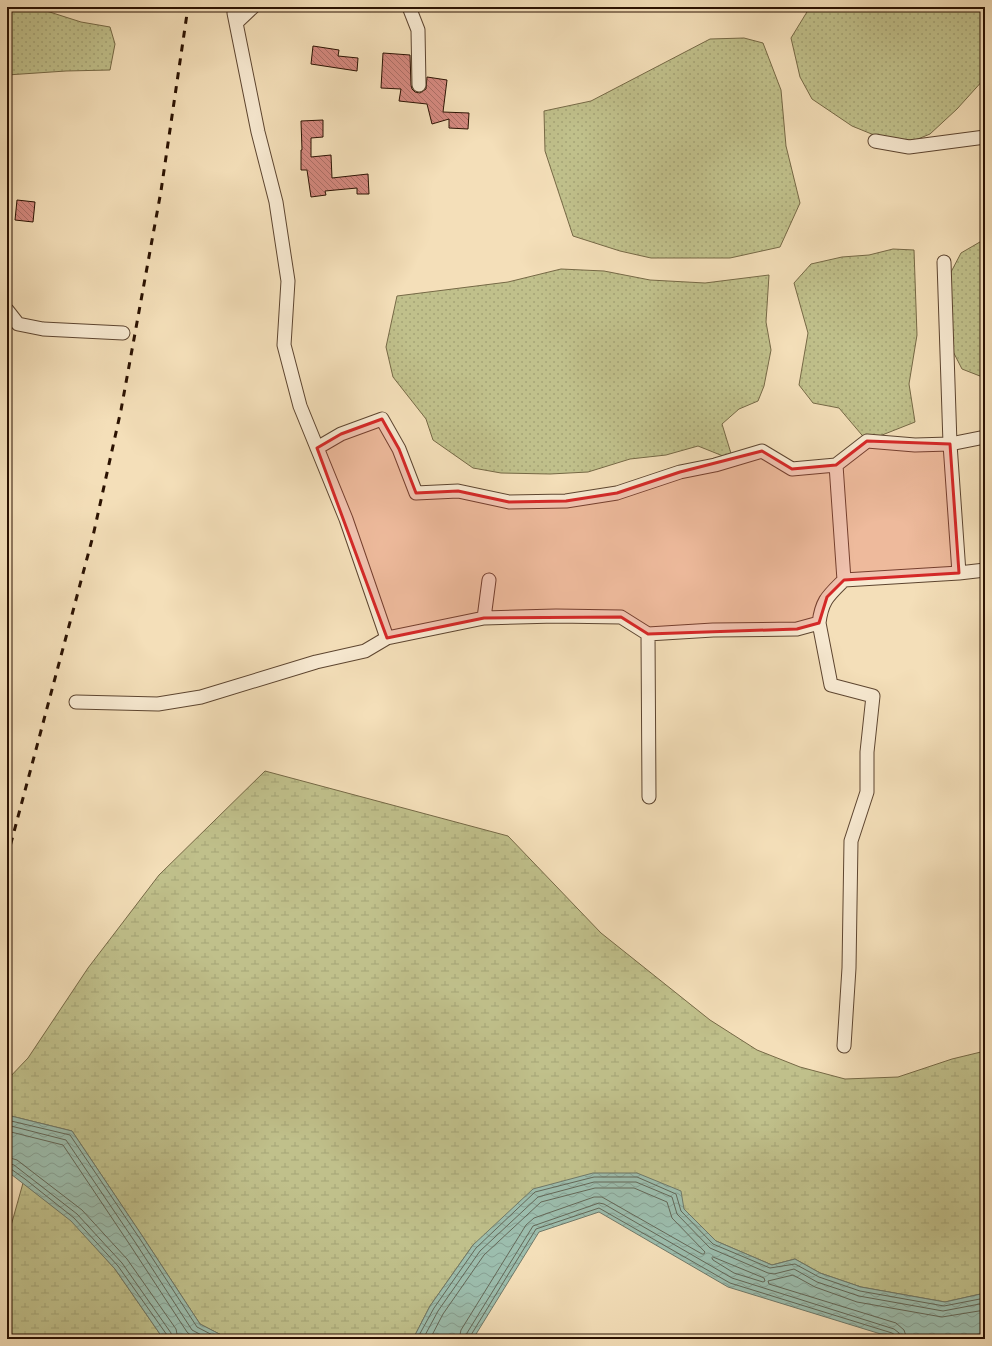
<svg xmlns="http://www.w3.org/2000/svg" width="992" height="1346" font-family="'Gentium Book Plus',serif">
<defs>
<pattern id="grass-dots" width="8" height="8" patternUnits="userSpaceOnUse"><rect width="8" height="8" fill="#c0c08b"/><path d="M2 2h.1M6 6h.1" fill="none" stroke="#a5a476" stroke-width="1.8" stroke-linecap="round"/></pattern>
<pattern id="wetland-marsh" width="20" height="14" patternUnits="userSpaceOnUse"><rect width="20" height="14" fill="#c0c08b"/><path d="M1 5h8M5 5V1M11 12h8M15 12V8" fill="none" stroke="#a5a476"/></pattern>
<pattern id="water-waves" width="16" height="10" patternUnits="userSpaceOnUse"><rect width="16" height="10" fill="#9cbdad"/><path d="M0 5q4-4 8 0t8 0" fill="none" stroke="#87a193"/></pattern>
<pattern id="building-back-hatch" width="6" height="6" patternUnits="userSpaceOnUse"><rect width="6" height="6" fill="#d58980"/><path d="M-1 5l2 2M0 0l6 6M5-1l2 2" fill="none" stroke="#ad6f67"/></pattern>
</defs>
<rect width="100%" height="100%" fill="#f4dfb9"/>
<filter id="stains"><feTurbulence type="fractalNoise" baseFrequency=".005" numOctaves="4"/><feColorMatrix values="0 0 0 0 .2 0 0 0 0 .09 0 0 0 0 .02 0 0 0 .5 -.17"/></filter>
<radialGradient id="worn" r=".72"><stop offset=".6" stop-color="#630" stop-opacity="0"/><stop offset="1" stop-color="#630" stop-opacity=".3"/></radialGradient>
<path fill="url(#grass-dots)" stroke="#766946" d="M7 7H34L81 22 110 27 115 44 110 70 66 71 7 75Z
M810 7H985V78L957 109 930 134 901 146 852 126 812 99 800 77 791 38Z
M744 38 763 43 781 90 786 146 800 203 780 247 730 258H651L620 251 573 236 545 151 544 111 591 101 710 39Z
M985 239V378L962 369 942 330 940 293 961 253Z
M893 249 914 250 917 335 909 384 915 422 867 441 839 408 813 403 799 385 808 333 794 283 811 264 842 257 869 255Z
M561 269 604 271 650 280 705 283 769 275 766 322 771 350 764 386 758 401 739 409 722 424 733 460 698 446 666 455 630 459 588 472 550 474 501 473 473 468 433 440 426 419 393 377 386 347 397 296 508 282Z"/>
<path fill="url(#wetland-marsh)" stroke="#766946" d="M265 771 508 836 601 933 710 1020 757 1050 800 1067 845 1079 898 1077 952 1059 985 1051V1293L945 1302 861 1287 820 1273 795 1259 772 1265 716 1241 684 1209 637 1173 473 1245 430 1306 413 1339H229L200 1324 143 1237 72 1131 7 1115V1080L28 1058 88 968 159 875Z
M23 1183 71 1220 115 1269 162 1337 165 1339H7V1240Z"/>
<path fill="url(#water-waves)" stroke="#6f7969" d="M7 1115 72 1131 143 1237 200 1324 229 1339H165L162 1337 115 1269 71 1221 7 1171Z
M593 1173H637L681 1191 684 1209 716 1241 772 1265 795 1259 820 1273 861 1287 945 1302 985 1293V1338L983 1339H897L728 1287 599 1212 539 1232 473 1339H413L430 1306 473 1245 533 1189Z"/>
<g fill="none" stroke-linecap="round" stroke-linejoin="round">
<path stroke="#646858" stroke-width="1" d="M7 1120 70 1135 140 1239 197 1327 220 1339
M7 1125 66 1140 135 1242 192 1330 209 1339
M7 1131 63 1145 130 1245 187 1332 195 1339
M7 1157 17 1160 82 1210 127 1259 176 1329 178 1339
M7 1163 14 1165 77 1214 122 1263 171 1333 172 1339
M7 1168 11 1169 25 1179 74 1218 118 1266 167 1335V1339
M713 1257 764 1278 765 1281 763 1282 734 1273 713 1260 712 1258Z
M417 1339 434 1308 476 1248 535 1192 594 1177H637L676 1194 681 1211 713 1244 770 1268 795 1264 819 1277 860 1291 944 1306 985 1298
M423 1339 438 1311 480 1251 538 1197 594 1182H636L672 1197 677 1214 710 1248 768 1273 774 1274 794 1269 817 1282 859 1296 943 1311 985 1303
M430 1339 443 1314 484 1255 541 1202 595 1188H634L667 1202 672 1218 705 1252 704 1254H702L602 1197H594L534 1218 526 1225 461 1330 459 1339
M465 1339 467 1333 533 1226 599 1203 604 1204 732 1278 894 1329 899 1333 901 1339
M470 1339 471 1335 536 1229 599 1208 730 1283 892 1333 895 1335 896 1339
M907 1339 904 1330 896 1323 769 1284 768 1281 793 1275 815 1287 857 1302 942 1317 985 1310"/>
</g>
<path fill="url(#building-back-hatch)" stroke="#2b1202" d="M313 46 339 50 338 56 358 58 357 71 311 64Z
M383 53 410 55 411 85 412 89 415 92 420 93 426 89 427 77 447 80 443 112 469 113 468 129 449 128V119L432 124 427 104 399 101 401 89 381 88Z
M323 120V137L311 138V157L331 155 332 178 368 174 369 194H357V188L325 191 326 195 311 197 307 170H301V150H302L301 121Z
M17 200 35 202 33 222 15 220Z"/>
<g fill="none" stroke-linecap="round" stroke-linejoin="round">
<g stroke="#5d4530" stroke-width="15">
<path id="minor" d="M234 7V13L258 132 276 202 288 281 284 345 300 406 346 519 387 638 484 618 556 616 621 617 648 634 713 630 797 629 819 623 831 685 873 696 867 752V792L851 841 849 968 844 1046
M409 7 418 30 419 85
M236 23 253 7
M875 141 909 147 985 137
M944 262 950 444 959 573
M7 310 18 324 43 329 123 333
M317 448 341 434 382 419 399 449 416 493 458 491 509 502 566 501 617 493 680 472 715 465 762 451 792 469 836 465 867 441 915 445 950 444 985 437
M836 465 844 580
M484 618 489 580
M819 623C822 600 828 596 844 580L959 573 985 570
M648 634 649 797
M76 702 158 704 201 697 316 662 365 651 387 638"/>
</g>
<use href="#minor" stroke="#f8ead2" stroke-width="13"/>
<path stroke="#2b1202" stroke-width="3" stroke-dasharray="7 7" stroke-linecap="butt" d="M7 858 93 536 121 410 161 191 188 7"/>
</g>
<path fill="#d62828" fill-opacity="0.2" stroke="#d62828" stroke-width="3" stroke-linejoin="round" d="M382 419 399 449 416 493 458 491 509 502 566 501 617 493 680 472 762 451 792 469 836 465 867 441 950 444 959 573 844 580 827 597 819 623 797 629 648 634 621 617 484 618 387 638 317 448 341 434Z"/>
<rect width="992" height="1346" fill="none" stroke="#f4dfb9" stroke-width="24"/>
<rect x="8" y="8" width="976" height="1330" fill="none" stroke="#2b1202" stroke-width="2"/>
<rect x="12" y="12" width="968" height="1322" fill="none" stroke="#2b1202"/>
<rect width="100%" height="100%" filter="url(#stains)"/>
<rect width="100%" height="100%" fill="url(#worn)"/>
</svg>
